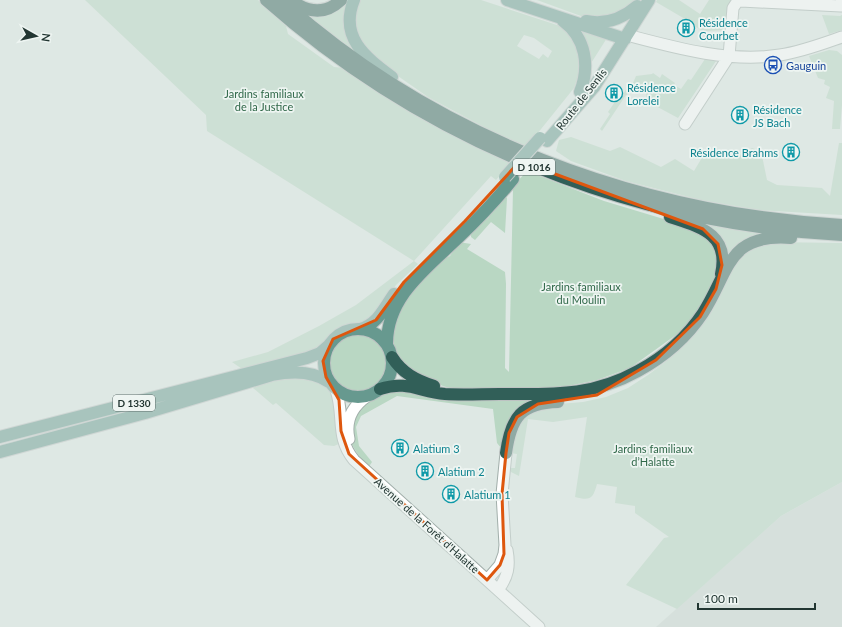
<svg xmlns="http://www.w3.org/2000/svg" width="842" height="627" font-family="Lato,sans-serif">
<rect width="100%" height="100%" fill="#dee8e4"/>
<path fill="#cdd8d3" d="M842 482V627H656L781 516Z"/>
<path fill="#b9d7c3" fill-rule="evenodd" d="M85 0H258L286 26 288 34 334 67 345 68 512 162 496 180 491 176 414 261 418 264 396 285 381 308 365 324 346 327 336 332 329 336 322 347 311 353 245 371 232 362 268 352 319 326 356 305 414 261 207 131 206 115Z
M346 0H349L359 55 304 13Z
M357 0H481L560 26 570 35 575 44 579 55V65L578 76 574 88 525 149 428 97 385 67 365 50 354 30ZM524 35 534 38 552 51 548 58 543 54 539 59 517 46Z
M537 0H635L611 16 590 18 581 16Z
M657 0H679L700 14 709 0H733L727 30 703 31 685 21V19L656 2Z
M822 15 840 16 842 15V30L829 34Z
M572 26 607 38 588 68Z
M829 50 837 51 842 55V105L840 129H832L834 101 826 98 830 87 824 84 825 80 818 78 809 56Z
M705 59 716 61 678 118 652 104 647 99 646 93 635 90 626 95 602 131 600 129 610 114 608 112 619 96 621 97 631 82 633 83 636 76 652 74 653 73 660 78 662 74 675 83 674 85 681 89 688 79 691 80Z
M571 137 610 151 620 147 661 167 675 159 694 171 706 151 735 159 752 148 761 151 767 180 777 185 822 188 830 196 839 143H842V215L759 210 701 200 626 181 571 161 556 151 559 140Z
M527 171 604 201 700 230 710 237 719 258 716 278 696 313 680 332 630 368 597 380 568 386 566 389 468 390 446 387 426 380 412 374 395 354 390 341 399 306 438 262 450 256 459 242 471 244 467 249 505 272 506 284 505 368 509 372 513 189 515 184Z
M504 196 507 198 505 233 491 222 475 240 471 237V233L479 224 488 218Z
M704 223 764 233 726 261 704 226Z
M770 242 842 243V482L781 516 677 609 626 585 664 538 669 537 635 513V506L615 503 617 487 597 484C593 499 590 501 575 497L587 417 553 422 528 419 519 476 511 472 509 468H515L517 454 510 453 513 436 523 416 547 405 583 402 606 397 628 388 648 375 664 363 694 333 714 305 730 270 752 246Z
M330 363a28 28 0 1 1 56 0a28 28 0 1 1-56 0Z
M278 376C287 377 312 377 319 380 338 387 339 426 341 443L334 446 324 445 276 403 273 405 253 388 255 383Z
M389 390 543 399 529 403 501 448 497 443 493 409 397 396 361 416 356 427 359 446 372 462 368 468 357 453 351 443 353 415 369 401Z"/>
<g fill="none" stroke-linecap="round" stroke-linejoin="round">
<g stroke="#a2afab" stroke-width="13">
<path id="minor" d="M627 35C676 48 730 63 780 55 801 52 822 44 842 37
M685 124 729 56 733 8 737 2 741 1 841 6 842 0
M336 390C345 416 335 437 354 460L539 627
M349 439C345 421 352 407 366 397
M487 580 500 565 504 554 505 545 502 494 506 453
M498 590C508 577 510 566 507 550"/>
</g>
<g stroke="#bdc3c2" stroke-width="14">
<path id="major" d="M354 0C339 37 365 57 392 77
M507 0 625 39
M563 21C586 38 590 66 580 92
M586 21C606 25 622 19 637 6
M547 141 594 87 649 0
M324 363a34 34 0 1 1 68 0a34 34 0 1 1-68 0Z
M360 329C378 324 384 308 394 294
M387 345C386 297 427 268 459 237 478 219 496 200 513 179
M0 437 307 358 320 353 328 346
M0 452 145 413 272 375C291 371 312 370 329 382"/>
</g>
<g stroke="#bdc3c2" stroke-width="14">
<path id="highway" d="M266 0C425 141 630 224 842 235
M281 0C435 138 637 213 842 225
M291 0C308 13 325 15 341 0
M670 217C700 227 730 234 721 274
M392 357C402 373 416 380 434 386
M380 389C407 380 420 392 445 394 463 395 482 394 500 394 552 394 591 397 638 371 664 357 687 337 703 313 730 271 727 233 791 238
M506 453C511 417 521 403 558 402"/>
</g>
<use href="#minor" stroke="#fff" stroke-width="11"/>
<use href="#major" stroke="#67998f" stroke-width="12"/>
<use href="#highway" stroke="#315f58" stroke-width="12"/>
<g stroke="#bdc3c2" stroke-width="14" stroke-linecap="butt">
<path id="major-bridge" d="M505 177 540 138"/>
</g>
<use href="#major-bridge" stroke="#67998f" stroke-width="12"/>
</g>
<path d="M0 0H842V627H0ZM520 161 703 229 718 244 722 265 716 289 700 317 656 360 597 395 538 404 517 417 509 433 506 453 502 494 504 554 500 565 487 580 349 454 341 431 339 400 326 377 323 361 333 339 376 320 404 282 465 221Z" fill="#dee8e4" fill-opacity=".55" fill-rule="evenodd"/>
<path fill="none" stroke="#de570e" stroke-width="3" stroke-linejoin="round" d="M520 161 703 229 718 244 722 265 716 289 700 317 656 360 597 395 538 404 517 417 509 433 506 453 502 494 504 554 500 565 487 580 349 454 341 431 339 400 326 377 323 361 333 339 376 320 404 282 465 221Z"/>
<defs>
<g id="building-ring" transform="scale(0.9)"><circle r="9.5" fill="#eef5f2" stroke="#0f9aa8" stroke-width="1.5"/><path d="M-4-6H4V6H1V3H-1V6H-4ZM-2.5-4.3h1.7v1.8h-1.7ZM.8-4.3h1.7v1.8H.8ZM-2.5-1h1.7V.8h-1.7ZM.8-1h1.7V.8H.8Z" fill="#0f9aa8"/></g>
<g id="bus-ring" transform="scale(0.9)"><circle r="9.5" fill="#eef5f2" stroke="#1a4fb4" stroke-width="1.5"/><path d="M-5-6H5V4H4V6H2V4H-2V6H-4V4H-5ZM-3.5-4V0h7V-4ZM-3.5 1.2v1.5H-2V1.2ZM2 1.2v1.5H3.5V1.2Z" fill="#1a4fb4"/></g>
</defs>
<g fill-rule="evenodd">
<use href="#building-ring" x="686" y="28"/>
<use href="#bus-ring" x="773" y="65"/>
<use href="#building-ring" x="614" y="93"/>
<use href="#building-ring" x="740" y="115"/>
<use href="#building-ring" x="791" y="152"/>
<use href="#building-ring" x="400" y="448"/>
<use href="#building-ring" x="425" y="471"/>
<use href="#building-ring" x="451" y="494"/>
</g>
<g text-anchor="middle" dominant-baseline="central" stroke-width="3.5" stroke-linejoin="round" paint-order="stroke">
<g fill="#eef5f2" stroke="#5f6f6c" stroke-width="1">
<rect x="513" y="159" width="42" height="16" rx="3"/>
<rect x="113" y="395" width="42" height="16" rx="3"/>
</g>
<g font-size="10" font-weight="bold" fill="#223632">
<text x="534" y="167">D 1016</text>
<text x="134" y="403">D 1330</text>
</g>
<g font-size="11" fill="#0d838f" stroke="#eef5f2" text-anchor="start">
<text x="699" y="22">Résidence<tspan x="699" dy="13">Courbet</tspan></text>
<text x="627" y="87">Résidence<tspan x="627" dy="13">Lorelei</tspan></text>
<text x="753" y="109">Résidence<tspan x="753" dy="13">JS Bach</tspan></text>
<text x="778" y="152" text-anchor="end">Résidence Brahms</text>
<text x="413" y="448">Alatium 3</text>
<text x="438" y="471">Alatium 2</text>
<text x="464" y="494">Alatium 1</text>
</g>
<g font-size="11" fill="#164399" stroke="#eef5f2" text-anchor="start">
<text x="786" y="65">Gauguin</text>
</g>
<g font-size="11" fill="#306849" stroke="#eef5f2">
<text x="264" y="93">Jardins familiaux<tspan x="264" dy="13">de la Justice</tspan></text>
<text x="581" y="286">Jardins familiaux<tspan x="581" dy="13">du Moulin</tspan></text>
<text x="653" y="448">Jardins familiaux<tspan x="653" dy="13">d’Halatte</tspan></text>
</g>
<g font-size="11" fill="#223632" stroke="#eef5f2">
<text transform="translate(581 99) rotate(-52)">Route de Senlis</text>
<text transform="translate(427 525) rotate(42)">Avenue de la Forêt d'Halatte</text>
</g>
</g>
<g transform="translate(36 36) rotate(98)" stroke="#eef5f2" stroke-width="3" paint-order="stroke">
<path d="M0-3L7 15L0 10L-7 15Z" fill="#223632"/>
<text y="-6" font-size="11" font-weight="bold" text-anchor="middle" fill="#223632">N</text>
</g>
<path d="M698 603v6h117v-6" fill="none" stroke="#223632" stroke-width="2"/>
<text x="704" y="603" font-size="12" fill="#223632" stroke="#eef5f2" stroke-width="3" paint-order="stroke">100 m</text>
</svg>
